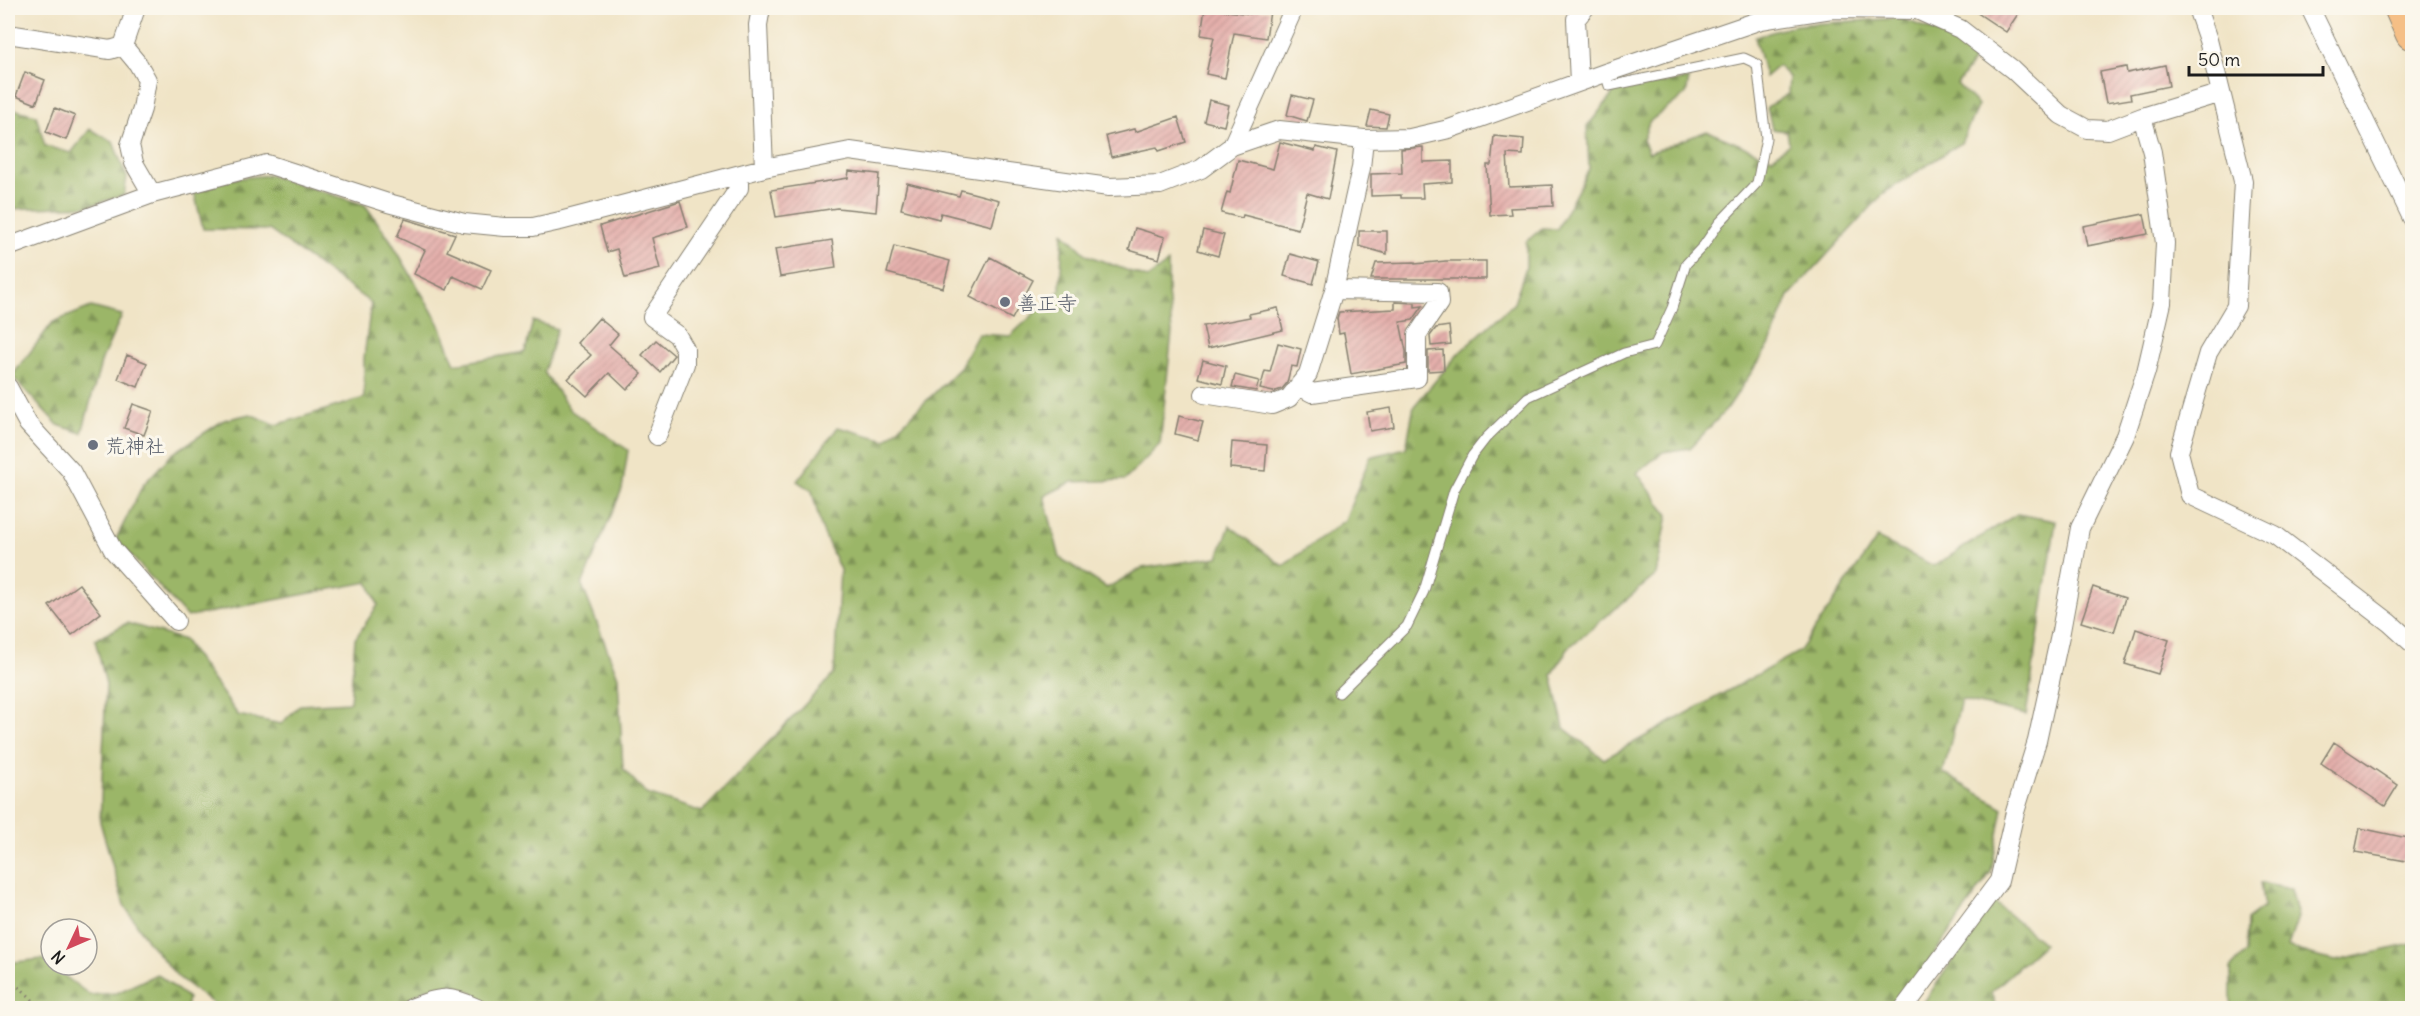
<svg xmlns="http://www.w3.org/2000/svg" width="2420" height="1016" font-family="Delius,'Klee One',sans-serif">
<defs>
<pattern id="forest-firs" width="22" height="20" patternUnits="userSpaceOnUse" patternTransform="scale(1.5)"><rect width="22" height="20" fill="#9bb668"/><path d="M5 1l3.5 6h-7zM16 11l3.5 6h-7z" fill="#7e9355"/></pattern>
<pattern id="building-hatch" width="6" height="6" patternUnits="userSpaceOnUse" patternTransform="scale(1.5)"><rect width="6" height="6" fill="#e4afab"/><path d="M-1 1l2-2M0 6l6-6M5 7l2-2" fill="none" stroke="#c39693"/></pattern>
</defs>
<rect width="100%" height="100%" fill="#fbf7ec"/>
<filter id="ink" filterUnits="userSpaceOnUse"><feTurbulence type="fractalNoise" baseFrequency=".0167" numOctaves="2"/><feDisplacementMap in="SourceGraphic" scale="12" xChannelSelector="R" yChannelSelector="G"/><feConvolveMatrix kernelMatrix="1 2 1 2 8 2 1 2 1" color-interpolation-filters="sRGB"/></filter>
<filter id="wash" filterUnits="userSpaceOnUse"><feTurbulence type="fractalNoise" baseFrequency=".008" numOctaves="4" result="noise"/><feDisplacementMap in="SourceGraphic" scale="24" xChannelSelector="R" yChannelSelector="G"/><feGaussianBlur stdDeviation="1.35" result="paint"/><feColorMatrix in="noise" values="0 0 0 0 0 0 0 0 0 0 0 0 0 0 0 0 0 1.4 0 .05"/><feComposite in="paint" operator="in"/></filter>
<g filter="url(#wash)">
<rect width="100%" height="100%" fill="#f0e4c6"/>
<path fill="url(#forest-firs)" stroke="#5c6942" stroke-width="1.5" d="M1901 18 1954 39 1975 59 1957 84 1978 105 1961 143 1884 193 1789 296 1769 346 1727 409 1690 448 1663 452 1637 473 1668 515 1656 575 1568 648 1552 675 1564 728 1604 759 1800 651 1877 538 1934 566 2017 514 2056 521 2026 715 1961 700 1943 773 2003 808 1991 872 1897 1008H494L471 991 427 988 394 1008H219L178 977 149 943 124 905 100 822 106 684 95 640 127 623 184 640 238 715 281 724 300 705 350 702 355 639 378 605 368 582 187 617 116 539 143 485 172 454 224 420 250 414 276 425 364 398V358L371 303 269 230 203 229 192 183 269 175 365 205 391 241 439 323 455 364 525 352 533 321 557 329 544 372 570 410 628 450 622 489 582 585 618 677 623 769 647 794 702 812 834 674 840 570 821 527 812 491 797 481 838 427 886 440 959 369 978 334 1010 336 1060 290 1063 232 1087 255 1147 278 1168 263V292L1172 332 1160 444 1125 480 1072 482 1044 496 1060 558 1107 588 1142 568 1218 557 1230 526 1283 566 1345 520 1370 457 1406 448 1414 406 1459 353 1514 303 1526 267V242L1542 228 1557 229 1589 169 1587 127 1616 90 1689 79 1686 94 1649 122 1643 140 1649 153 1707 131 1772 158 1789 144 1787 131 1772 129 1767 107 1788 94 1789 77 1778 66 1765 77 1755 37 1796 25Z
M9 108 36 115 45 146 71 153 90 129 113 142 127 177 124 195 88 206 8 209Z
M91 307 122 315 102 359 82 433 58 425 12 376 53 322Z
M2260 883 2291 889 2298 917 2288 946 2310 955 2336 961 2412 944V1008H2231V968L2246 952 2247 920 2264 907Z
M1993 901 2044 944 1991 992 1996 1008H1920Z
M42 959 90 995 117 993 157 974 188 998 186 1008H8V963Z"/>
<g id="blocks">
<path fill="url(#building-hatch)" d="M1205 8 1250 14 1251 8 1270 11 1266 38 1234 33 1225 78 1206 74 1214 37 1201 35Z
M1970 8H2022L2006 32Z
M2165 65 2169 86 2130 94 2131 99 2106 103 2100 72 2126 67 2127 73Z
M25 72 45 80 36 104 16 96Z
M1292 95 1313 100 1307 121 1287 115Z
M1209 100 1229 105 1224 126 1204 121Z
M55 108 75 116 66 140 46 132Z
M1371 110 1389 114 1386 127 1367 126Z
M1178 117 1186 142 1159 151 1157 147 1111 157 1106 136 1134 129 1135 132Z
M1494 136 1524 139 1523 155 1507 154 1509 187 1552 185 1553 206 1510 208 1511 214 1490 215 1487 165H1491Z
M1280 142 1315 151 1316 147 1337 152 1328 199 1307 193 1298 229 1243 215 1242 218 1221 213 1227 192 1230 193 1238 160 1273 169Z
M1423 147V162L1452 161V182L1422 184 1423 198H1401V195L1371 196V174L1402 173 1401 149Z
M849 171 879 174 876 212 837 208 776 217 771 190 848 178Z
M907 183 959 196 961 190 999 200 992 226 941 213 939 219 901 209Z
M680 201 688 227 652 238 660 269 625 278 617 249 607 252 600 226Z
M2144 214 2148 234 2087 246 2083 226Z
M405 219 455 234 447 251 491 270 482 289 453 276 447 290 414 274 425 250 397 237Z
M1135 228 1165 237 1159 259 1129 250Z
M1203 230 1224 235 1218 256 1198 250Z
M1359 231H1387V254L1359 246Z
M832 240 836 268 780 277 775 249Z
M894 246 950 261 943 288 887 273Z
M1290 254 1319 262 1313 284 1284 276Z
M990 257 1033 280 1012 319 970 297Z
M1446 261H1486V279H1371L1376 263 1415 262V264Z
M1395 302 1415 303V307L1423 306 1413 320 1400 322 1406 351V364L1351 374 1344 333 1339 334 1337 318 1339 312 1395 309Z
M1278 308 1283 330 1208 348 1203 326 1250 317 1249 314Z
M599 318 618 334 609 345 642 374 627 390 609 373 587 396 568 379 591 355 577 343Z
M1449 326 1451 344 1431 346 1430 336 1436 328Z
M656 340 674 355 660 372 642 355Z
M1278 343 1301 349 1297 367 1291 366 1287 383 1282 389 1273 392 1260 389 1265 371 1270 372Z
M1443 350 1444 370 1428 371V351Z
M127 355 147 363 138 387 118 379Z
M1203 360 1226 366 1222 384 1198 378Z
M1235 375 1259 381 1256 391 1232 387Z
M133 404 153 411 144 435 124 428Z
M1391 408 1394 427 1370 431 1367 412Z
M1179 416 1203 422 1198 440 1175 434Z
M1232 442 1267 445 1265 471 1230 468Z
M79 584 101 613 72 635 49 606Z
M2093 587 2125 598 2114 632 2081 622Z
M2136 629 2169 640 2158 674 2125 664Z
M2334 742 2398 785 2385 806 2321 763Z
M2360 828 2412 839V862L2355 852Z"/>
</g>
</g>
<g filter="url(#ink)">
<use href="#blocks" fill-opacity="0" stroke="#868071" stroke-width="1.5"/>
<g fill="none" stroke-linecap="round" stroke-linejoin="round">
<g stroke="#868071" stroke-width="11">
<path id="lane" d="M1339 693 1407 626 1424 591 1454 490 1472 456 1486 438 1528 397 1624 353 1655 345 1672 308 1686 264 1704 245 1719 223 1757 183 1766 138 1757 64 1744 58 1609 86 1605 73"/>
</g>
<g stroke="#868071" stroke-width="20">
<path id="street" d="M761 8 758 25 764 168
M2197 8 2208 40 2243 181 2236 306 2208 353 2179 452 2190 495 2275 535 2390 623 2412 643
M2310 8 2412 218
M8 34 110 50 123 46 136 8
M123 46 138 64 147 80 142 109 130 145 134 163 152 194
M1579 82 1576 19 1585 8
M1232 146 1294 8
M8 247 152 194 267 164 388 203 464 223 505 227H533L560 221 764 168 850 151 1109 187 1160 185 1201 169 1232 146 1279 130 1364 139 1410 138 1449 129 1605 73 1761 20 1832 9 1917 10 1960 29 2012 69 2061 115 2087 129 2108 130 2142 117 2221 93
M1299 386 1312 393 1417 378V335L1439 303 1438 292 1334 290
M8 387 28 424 71 471 113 550 176 621
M1204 394 1272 405 1289 398 1308 374 1334 290 1361 168 1364 139
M657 436 685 364V349L677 335 652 317 739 188V176
M411 1008C440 996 449 995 477 1008
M1904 1008 1999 881 2015 812 2037 741 2061 631 2080 528 2125 436 2146 372 2162 303 2165 243 2152 152 2142 117"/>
</g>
<g stroke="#868071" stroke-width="35">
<path id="highway" d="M2401 8 2412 33"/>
</g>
<path stroke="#868071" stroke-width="3" stroke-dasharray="1.5 4.5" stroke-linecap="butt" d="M8 981C18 985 33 998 38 1008"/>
<use href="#lane" stroke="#fff" stroke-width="9"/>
<use href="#street" stroke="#fff" stroke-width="18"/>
<use href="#highway" stroke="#f5bf86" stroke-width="33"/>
</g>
</g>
<g fill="#6b7280" stroke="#fbf7ec" stroke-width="2">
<circle cx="1005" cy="302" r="6"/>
<circle cx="93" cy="445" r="6"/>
</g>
<g text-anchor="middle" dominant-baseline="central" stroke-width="6" stroke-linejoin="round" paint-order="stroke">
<g font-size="20" fill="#5b616d" stroke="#fbf7ec" text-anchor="start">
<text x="1017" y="302">善正寺</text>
<text x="105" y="445">荒神社</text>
</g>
</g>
<rect width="2420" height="1016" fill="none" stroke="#fbf7ec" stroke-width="30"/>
<g transform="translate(69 947) rotate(226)"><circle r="28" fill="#fbf7ec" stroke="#a29f99" stroke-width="1.5"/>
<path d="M0-4.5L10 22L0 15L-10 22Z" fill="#d1495b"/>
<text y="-9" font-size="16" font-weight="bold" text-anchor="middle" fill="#1c1c1c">N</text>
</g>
<path d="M2189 66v9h134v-9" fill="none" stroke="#1c1c1c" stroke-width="3"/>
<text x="2198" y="66" font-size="18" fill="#1c1c1c" stroke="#fbf7ec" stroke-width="4.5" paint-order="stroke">50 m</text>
</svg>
